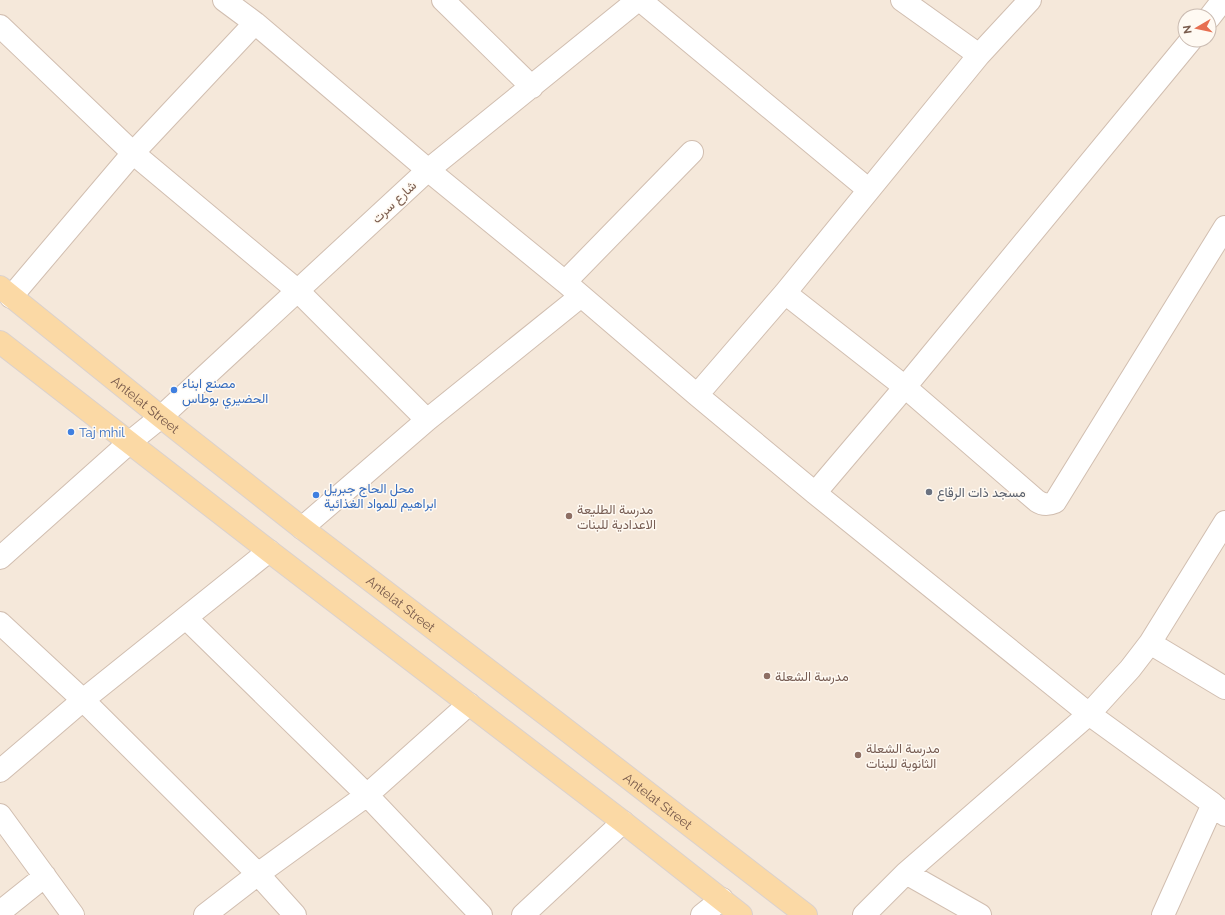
<svg xmlns="http://www.w3.org/2000/svg" width="1225" height="915" font-family="Raleway,Vazirmatn,sans-serif">
<rect width="100%" height="100%" fill="#fdf6ec"/>
<path fill="#f5e8da" fill-rule="evenodd" d="M0 0H1225V915H0ZM1185 16H1209V40H1185Z"/>
<g fill="none" stroke-linecap="round" stroke-linejoin="round">
<g stroke="#d1beb0" stroke-width="24">
<path id="minor" d="M224 0 255 23 428 170 565 282 697 395 815 493 1089 714 1213 804 1225 815
M443 0 532 87
M640 0 869 190
M902 0 979 55
M1209 18 1223 0
M0 26 133 153 298 291 427 420
M565 282 692 152
M785 293 905 387 1037 501C1043 505 1048 505 1055 502L1225 227
M11 297 133 153 255 23
M697 395 785 293 979 55 1030 0
M815 493 905 387 1191 40
M302 528 427 420 581 296
M0 558 130 442 161 417 428 170 638 0
M186 618 367 795 481 915
M0 623 83 700 258 874 295 915
M1150 643 1225 688
M0 771 83 700 269 551
M0 815 73 915
M906 873 980 915
M0 912 45 876
M205 915 258 874 367 795 469 704
M523 915 623 822
M702 915 722 899
M864 915 906 873 1089 714 1119 681 1130 669 1150 643 1225 522
M1163 915 1213 804"/>
</g>
<g stroke="#dad1cd" stroke-width="24">
<g id="major">
<path id="s1" d="M0 287 161 417 302 528 552 719 806 915"/>
<path d="M0 342 269 551 623 822 741 915"/>
</g>
</g>
<use href="#minor" stroke="#fff" stroke-width="22"/>
<use href="#major" stroke="#fbd9a5" stroke-width="22"/>
</g>
<g fill="#3f7fe0" stroke="#fffaf3" stroke-width="1.5">
<circle cx="174" cy="390" r="4"/>
<circle cx="71" cy="432" r="4"/>
<circle cx="316" cy="495" r="4"/>
</g>
<circle fill="#6b7280" stroke="#fffaf3" stroke-width="1.5" cx="929" cy="492" r="4"/>
<g fill="#8d6e63" stroke="#fffaf3" stroke-width="1.5">
<circle cx="569" cy="516" r="4"/>
<circle cx="767" cy="676" r="4"/>
<circle cx="858" cy="755" r="4"/>
</g>
<g text-anchor="middle" dominant-baseline="central" stroke-width="3" stroke-linejoin="round" paint-order="stroke">
<g font-size="13" fill="#7a5c4d" stroke="#fffaf3">
<text transform="translate(394 202) rotate(-43)">شارع سرت</text>
<text stroke="none"><textPath href="#s1" startOffset="187">Antelat Street</textPath></text>
<text stroke="none"><textPath href="#s1" startOffset="511">Antelat Street</textPath></text>
<text stroke="none"><textPath href="#s1" startOffset="835">Antelat Street</textPath></text>
</g>
<g font-size="13" fill="#366cbe" stroke="#fffaf3" text-anchor="start">
<text x="182" y="383">مصنع ابناء<tspan x="182" dy="15">الحضيري بوطاس</tspan></text>
<text x="79" y="432">Taj mhil</text>
<text x="324" y="488">محل الحاج جبريل<tspan x="324" dy="15">ابراهيم للمواد الغذائية</tspan></text>
</g>
<g font-size="13" fill="#5b616d" stroke="#fffaf3" text-anchor="start">
<text x="937" y="492">مسجد ذات الرقاع</text>
</g>
<g font-size="13" fill="#785e54" stroke="#fffaf3" text-anchor="start">
<text x="577" y="509">مدرسة الطليعة<tspan x="577" dy="15">الاعدادية للبنات</tspan></text>
<text x="775" y="676">مدرسة الشعلة</text>
<text x="866" y="748">مدرسة الشعلة<tspan x="866" dy="15">الثانوية للبنات</tspan></text>
</g>
</g>
<g transform="translate(1197 28) rotate(261)"><circle r="19" fill="#fffaf3" stroke="#cabbb1"/>
<path d="M0-3L7 15L0 10L-7 15Z" fill="#e76f51"/>
<text y="-6" font-size="11" font-weight="bold" text-anchor="middle" fill="#7a5c4d">N</text>
</g>
</svg>
